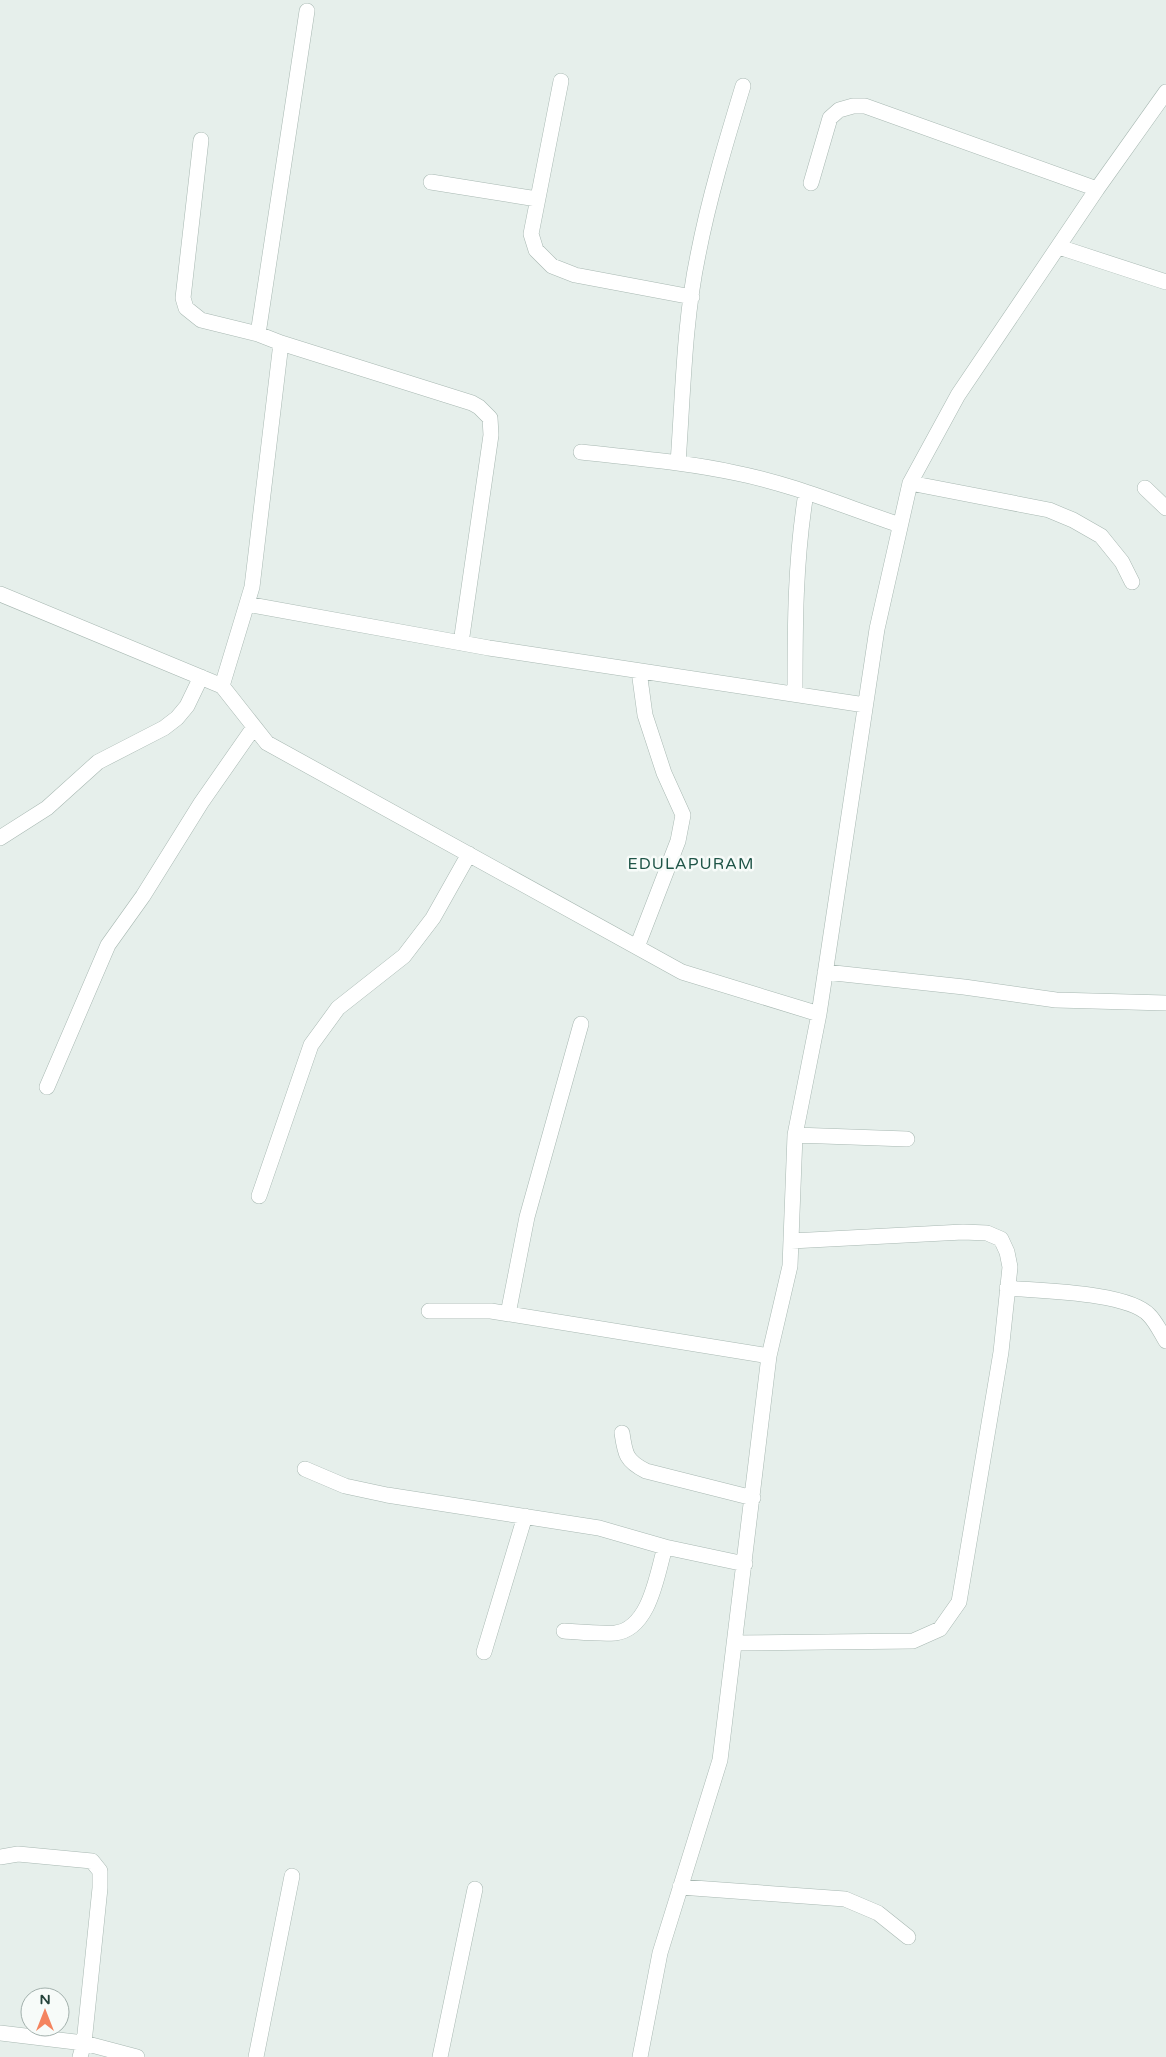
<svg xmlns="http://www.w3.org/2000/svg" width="1166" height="2057" font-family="'Varela Round',sans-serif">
<rect width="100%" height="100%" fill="#e6efeb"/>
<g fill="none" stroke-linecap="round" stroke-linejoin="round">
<g stroke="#a8b8b2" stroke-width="16">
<path id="minor" d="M561 81 531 234 536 250 552 266 575 275 692 297
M201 140 183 298 186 308 201 320 258 334 281 343 472 403 479 407 490 418 491 435 461 643
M431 182 537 199
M811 183 830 118 839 110 853 106H865L1097 189
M1059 247 1166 282
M258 334 307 11
M581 452C633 458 685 462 736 473 792 484 846 507 900 525
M678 463C683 395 684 322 698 255 709 198 726 142 743 86
M910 483 1049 510 1073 520 1101 536 1122 562 1132 582
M1145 488 1166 508
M0 594 222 686 267 743 682 972 819 1014 795 1135 790 1266 769 1356 720 1760 660 1953 640 2057
M247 604 489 648 865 705
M222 686 252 587 281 343
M795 694C795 626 795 561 806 493
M0 838 47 808 98 762 164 728 177 718 187 706 201 677
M637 947 678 841 683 815 664 773 645 715 639 671
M825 972 964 987 1056 1000 1166 1003
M819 1014 877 629 910 483 958 395 1097 189 1166 92
M47 1087 108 945 143 896 201 803 254 727
M795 1135 907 1139
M259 1196 311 1045 338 1008 404 956 433 918 469 854
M1007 1288C1039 1291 1128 1292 1149 1315 1156 1322 1161 1333 1166 1341
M429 1311H491L769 1356
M508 1314 527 1217 581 1024
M622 1433C625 1454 626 1461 646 1471L753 1498
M305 1469 345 1486 387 1495 599 1528 665 1547 745 1564
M564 1631C580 1632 598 1634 615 1633 650 1629 657 1574 665 1547
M735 1643 913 1641 940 1629 959 1602 1001 1352 1010 1267 1007 1252 1001 1239 987 1233 963 1232 791 1241
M484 1652 525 1516
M0 1857 18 1854 92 1861 100 1871V1888L84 2043 80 2057
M680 1887 845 1899 878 1913 908 1937
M0 2033 84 2043 137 2057
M256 2057 292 1876
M440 2057 475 1889"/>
</g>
<use href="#minor" stroke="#fff" stroke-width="15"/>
</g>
<g text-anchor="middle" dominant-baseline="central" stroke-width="5" stroke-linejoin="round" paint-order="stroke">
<g font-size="16" letter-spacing="1" fill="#1f5548" stroke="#f7fbf9">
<text x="691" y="864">EDULAPURAM</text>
</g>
</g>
<g transform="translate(45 2012)"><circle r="24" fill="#f7fbf9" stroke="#a3b1ad"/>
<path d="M0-4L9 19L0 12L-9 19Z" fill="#f4845f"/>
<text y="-8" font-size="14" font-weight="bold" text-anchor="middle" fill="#24423a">N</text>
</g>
</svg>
